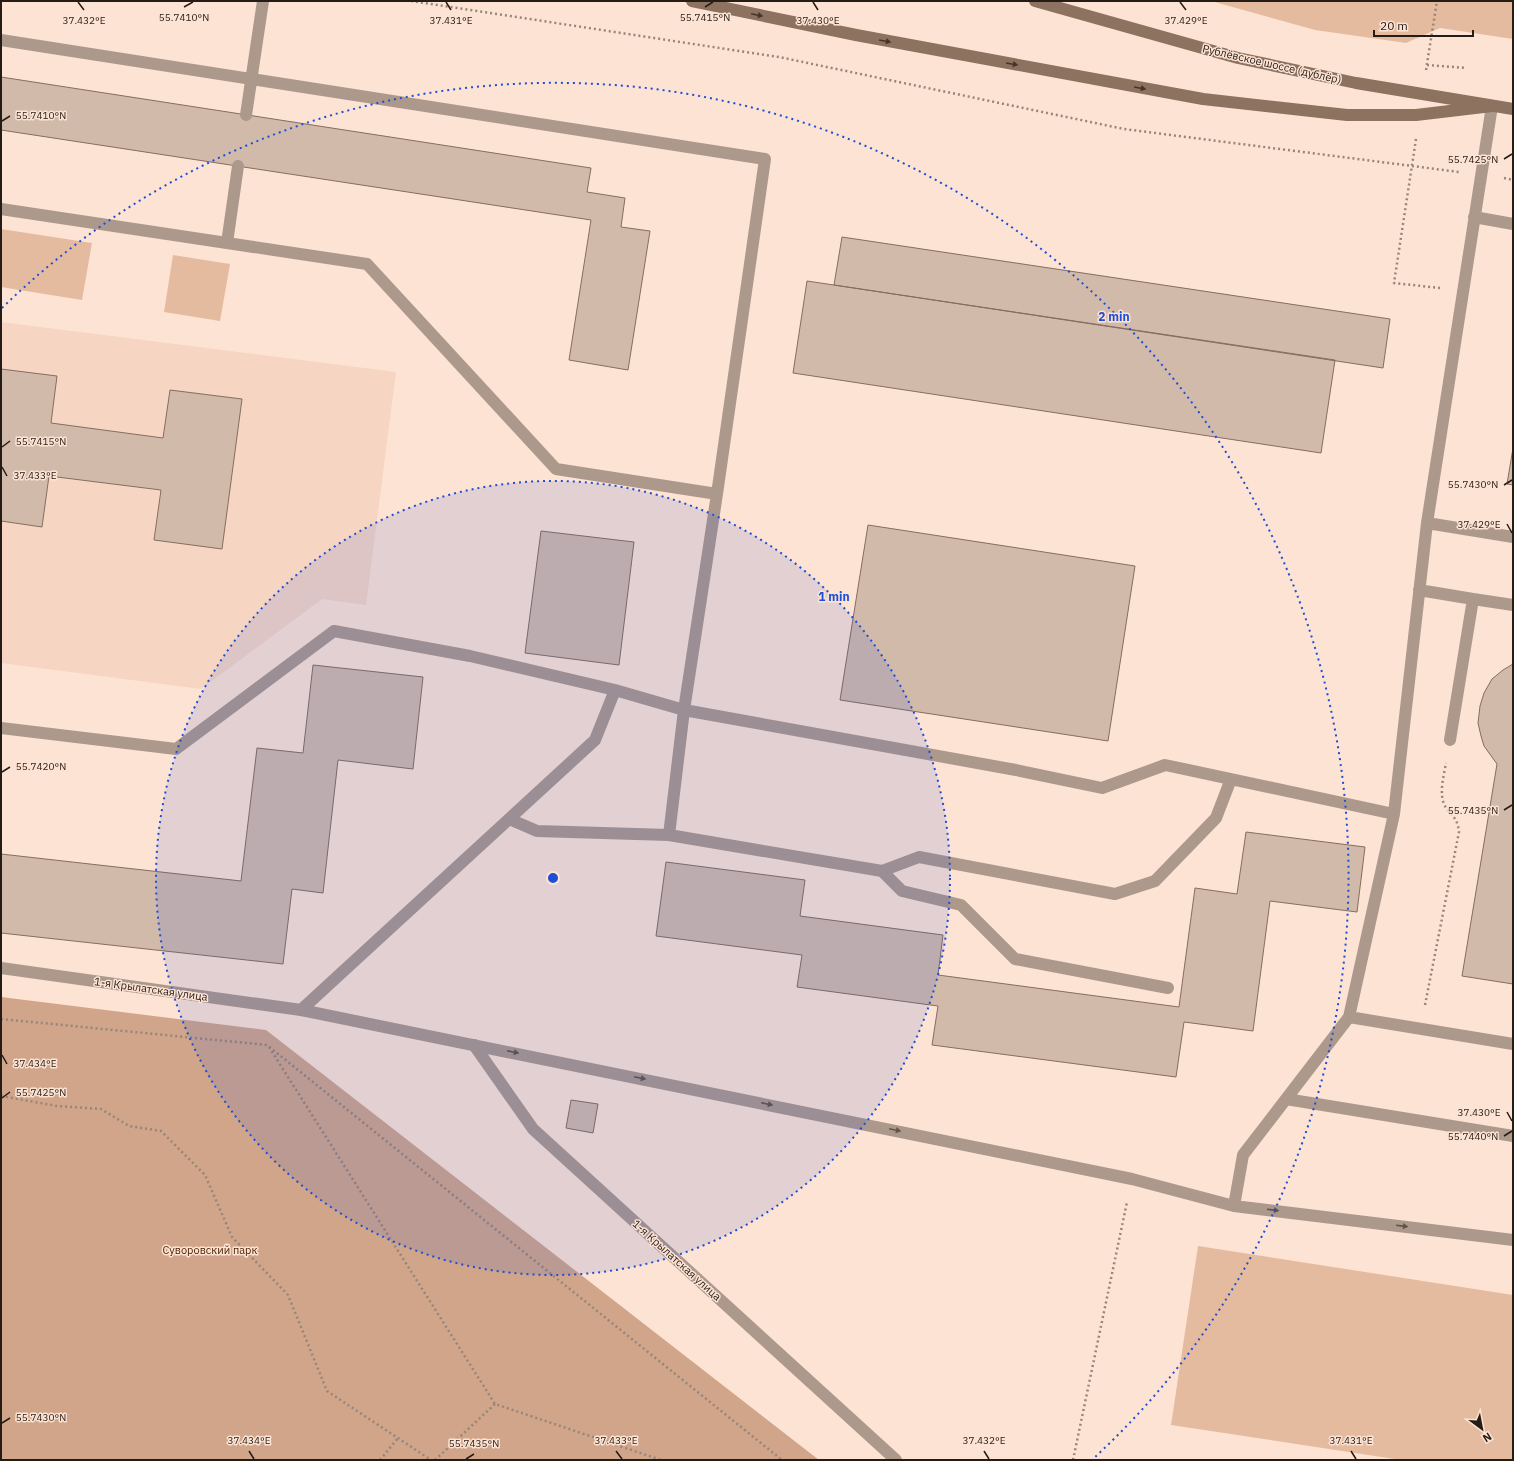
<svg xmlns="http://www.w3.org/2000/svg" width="1514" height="1461" font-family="'IBM Plex Sans',sans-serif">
<rect width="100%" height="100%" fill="#fde3d3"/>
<path fill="#f6d6c2" d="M1 322 396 372 366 605 322 599 201 689 1 663Z"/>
<path fill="#e5bba0" d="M1211 1H1513V39L1440 28 1406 43 1315 30Z
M1 229 92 243 82 300 1 287Z
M173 255 230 264 220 321 164 312Z
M1198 1246 1513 1295V1460H1401L1171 1425Z"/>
<path fill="#d0a589" d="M1 997 266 1030 819 1460H1Z"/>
<path fill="#d2baaa" stroke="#846e60" d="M1 77 591 168 587 192 625 198 621 227 650 231 628 370 569 360 591 220 1 130Z
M842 237 1390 319 1383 368 834 285Z
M807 281 1335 360 1321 453 793 373Z
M1 369 57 376 51 423 163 438 170 390 242 399 222 549 154 540 161 490 49 476 42 527 1 521Z
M1513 448V485L1507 484Z
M868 525 1135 566 1108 741 840 700Z
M541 531 634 542 619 665 525 653Z
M1513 664V984L1462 976 1497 764 1484 746 1481 736 1478 723 1480 706 1484 693 1492 679 1503 670Z
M313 665 423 677 413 769 338 760 323 893 292 889 283 964 1 933V854L241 881 257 748 303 753Z
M1246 832 1365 847 1357 912 1270 901 1253 1031 1184 1022 1176 1077 932 1045 938 1006 797 987 802 955 656 936 666 862 805 880 800 916 943 935 938 975 1179 1007 1195 888 1237 894Z
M571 1100 598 1104 593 1133 566 1128Z"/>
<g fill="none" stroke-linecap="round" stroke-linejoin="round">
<path stroke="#97857a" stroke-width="2.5" stroke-dasharray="2 3" stroke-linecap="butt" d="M411 1 779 57 1124 129 1459 172
M1427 65 1467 68
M1426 70 1437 1
M1416 139 1394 283 1440 288
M1504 178 1513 180
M1425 1005 1459 832C1457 815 1450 816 1444 804 1439 792 1444 775 1446 763
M1 1019 267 1045 782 1460
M269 1047 495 1404 661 1460
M1 1096 57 1106 101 1109 129 1126 161 1131 205 1175 232 1237 288 1295 327 1391 431 1460
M380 1460 398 1438
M435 1460 495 1404
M1073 1460 1127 1202"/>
<path stroke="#ac998c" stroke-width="12" d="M1 40 765 159 717 494 684 710 669 835 882 871 902 891 961 905 1015 959 1168 988
M246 115 263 1
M1 209 367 264 556 469 717 494
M1474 217 1513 224
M227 243 238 166
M1427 523 1513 537
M1419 590 1473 599
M1 728 176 749 334 631 470 656 615 690 684 710 1016 770 1102 788 1165 765 1394 814
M1450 740 1473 599 1513 605
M509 819 537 831 669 835
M882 871 919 857 1115 894 1155 881 1216 818 1231 779
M301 1010 1132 1179 1234 1206 1513 1240
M301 1010 595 740 615 690
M1349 1017 1513 1044
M1286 1099 1513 1136
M1234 1206 1243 1155 1349 1017 1394 814 1427 523 1492 106"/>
<path stroke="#ac998c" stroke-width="12" d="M1 968 301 1010
M474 1045 533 1129 896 1460"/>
<path stroke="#8e7260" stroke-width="12" d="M692 1 856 35 1203 99 1347 115H1416L1492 106
M1035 1 1238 58 1356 83 1513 109"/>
</g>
<defs><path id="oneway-solid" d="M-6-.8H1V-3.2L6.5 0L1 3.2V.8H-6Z"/></defs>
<g fill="#44362c">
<use href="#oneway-solid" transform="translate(757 15) rotate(12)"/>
<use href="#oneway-solid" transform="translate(885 41) rotate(10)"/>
<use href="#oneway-solid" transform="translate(1012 64) rotate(10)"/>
<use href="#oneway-solid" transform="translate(1140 88) rotate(10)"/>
</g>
<g fill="#62544b">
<use href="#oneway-solid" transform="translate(513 1052) rotate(12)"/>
<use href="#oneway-solid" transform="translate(640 1078) rotate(12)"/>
<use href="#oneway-solid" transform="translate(767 1104) rotate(12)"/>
<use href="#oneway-solid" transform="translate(895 1130) rotate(12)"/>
<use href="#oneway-solid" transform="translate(1273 1210) rotate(7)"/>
<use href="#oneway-solid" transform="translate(1402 1226) rotate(7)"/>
</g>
<path fill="none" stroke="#251c16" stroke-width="1.5" d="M78 2 84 10M446 2 451 10M813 2 818 10M1180 2 1186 10M184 7 193 2M705 7 713 2M2 121 10 116M1504 159 1512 154M2 447 10 441M2 467 7 476M1504 485 1512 480M1507 524 1512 533M2 772 10 767M1504 810 1512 805M2 1055 7 1064M2 1098 10 1092M1507 1112 1512 1121M1504 1136 1512 1131M2 1423 10 1418M249 1451 254 1459M616 1451 622 1459M984 1451 989 1459M1351 1451 1356 1459M466 1459 474 1454"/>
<circle cx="553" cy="878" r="397" fill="#1d4ed8" fill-opacity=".12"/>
<g fill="none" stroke="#1d4ed8" stroke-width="2" stroke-dasharray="2 4">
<circle cx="553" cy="878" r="397"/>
<path d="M2 308A793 793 0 1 1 1094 1458"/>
</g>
<g text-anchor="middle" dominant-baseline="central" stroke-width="3" stroke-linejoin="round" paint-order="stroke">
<g font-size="11" fill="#251c16" stroke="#fde3d3">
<text transform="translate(1272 64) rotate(13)">Рублёвское шоссе (дублёр)</text>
<text transform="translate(151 989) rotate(8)">1-я Крылатская улица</text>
<text transform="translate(677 1260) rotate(42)">1-я Крылатская улица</text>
</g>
<g font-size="11" fill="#4b2200" stroke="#fde3d3">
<text x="210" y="1250">Суворовский парк</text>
</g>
</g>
<g font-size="10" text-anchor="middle" fill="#251c16" stroke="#fde3d3" stroke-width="3" stroke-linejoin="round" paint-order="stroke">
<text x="184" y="21">55.7410°N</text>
<text x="705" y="21">55.7415°N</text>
<text x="84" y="24">37.432°E</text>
<text x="451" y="24">37.431°E</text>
<text x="818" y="24">37.430°E</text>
<text x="1186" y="24">37.429°E</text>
<text x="41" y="119">55.7410°N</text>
<text x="1473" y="163">55.7425°N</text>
<text x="41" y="445">55.7415°N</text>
<text x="35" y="479">37.433°E</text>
<text x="1473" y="488">55.7430°N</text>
<text x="1479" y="528">37.429°E</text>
<text x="41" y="770">55.7420°N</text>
<text x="1473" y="814">55.7435°N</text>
<text x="35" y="1067">37.434°E</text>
<text x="41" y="1096">55.7425°N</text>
<text x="1479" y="1116">37.430°E</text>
<text x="1473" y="1140">55.7440°N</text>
<text x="41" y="1421">55.7430°N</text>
<text x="249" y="1444">37.434°E</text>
<text x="616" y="1444">37.433°E</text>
<text x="984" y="1444">37.432°E</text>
<text x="1351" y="1444">37.431°E</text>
<text x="474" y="1447">55.7435°N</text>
</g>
<circle cx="553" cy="878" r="6" fill="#1d4ed8" stroke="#fde3d3" stroke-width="2"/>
<g font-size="12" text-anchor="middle" font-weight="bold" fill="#1d4ed8" stroke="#fde3d3" stroke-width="3" stroke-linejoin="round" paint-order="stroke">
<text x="1114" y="321">2 min</text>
<text x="834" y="601">1 min</text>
</g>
<rect width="1514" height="1461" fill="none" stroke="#251c16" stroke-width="4"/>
<g transform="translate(1482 1429) rotate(148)" stroke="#fde3d3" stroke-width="3" paint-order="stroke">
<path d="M0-3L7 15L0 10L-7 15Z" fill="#251c16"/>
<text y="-6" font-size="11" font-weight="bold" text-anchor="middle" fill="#251c16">N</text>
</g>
<path d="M1374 30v6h99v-6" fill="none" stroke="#251c16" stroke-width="2"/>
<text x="1380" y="30" font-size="12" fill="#251c16" stroke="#fde3d3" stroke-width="3" paint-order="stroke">20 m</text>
</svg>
